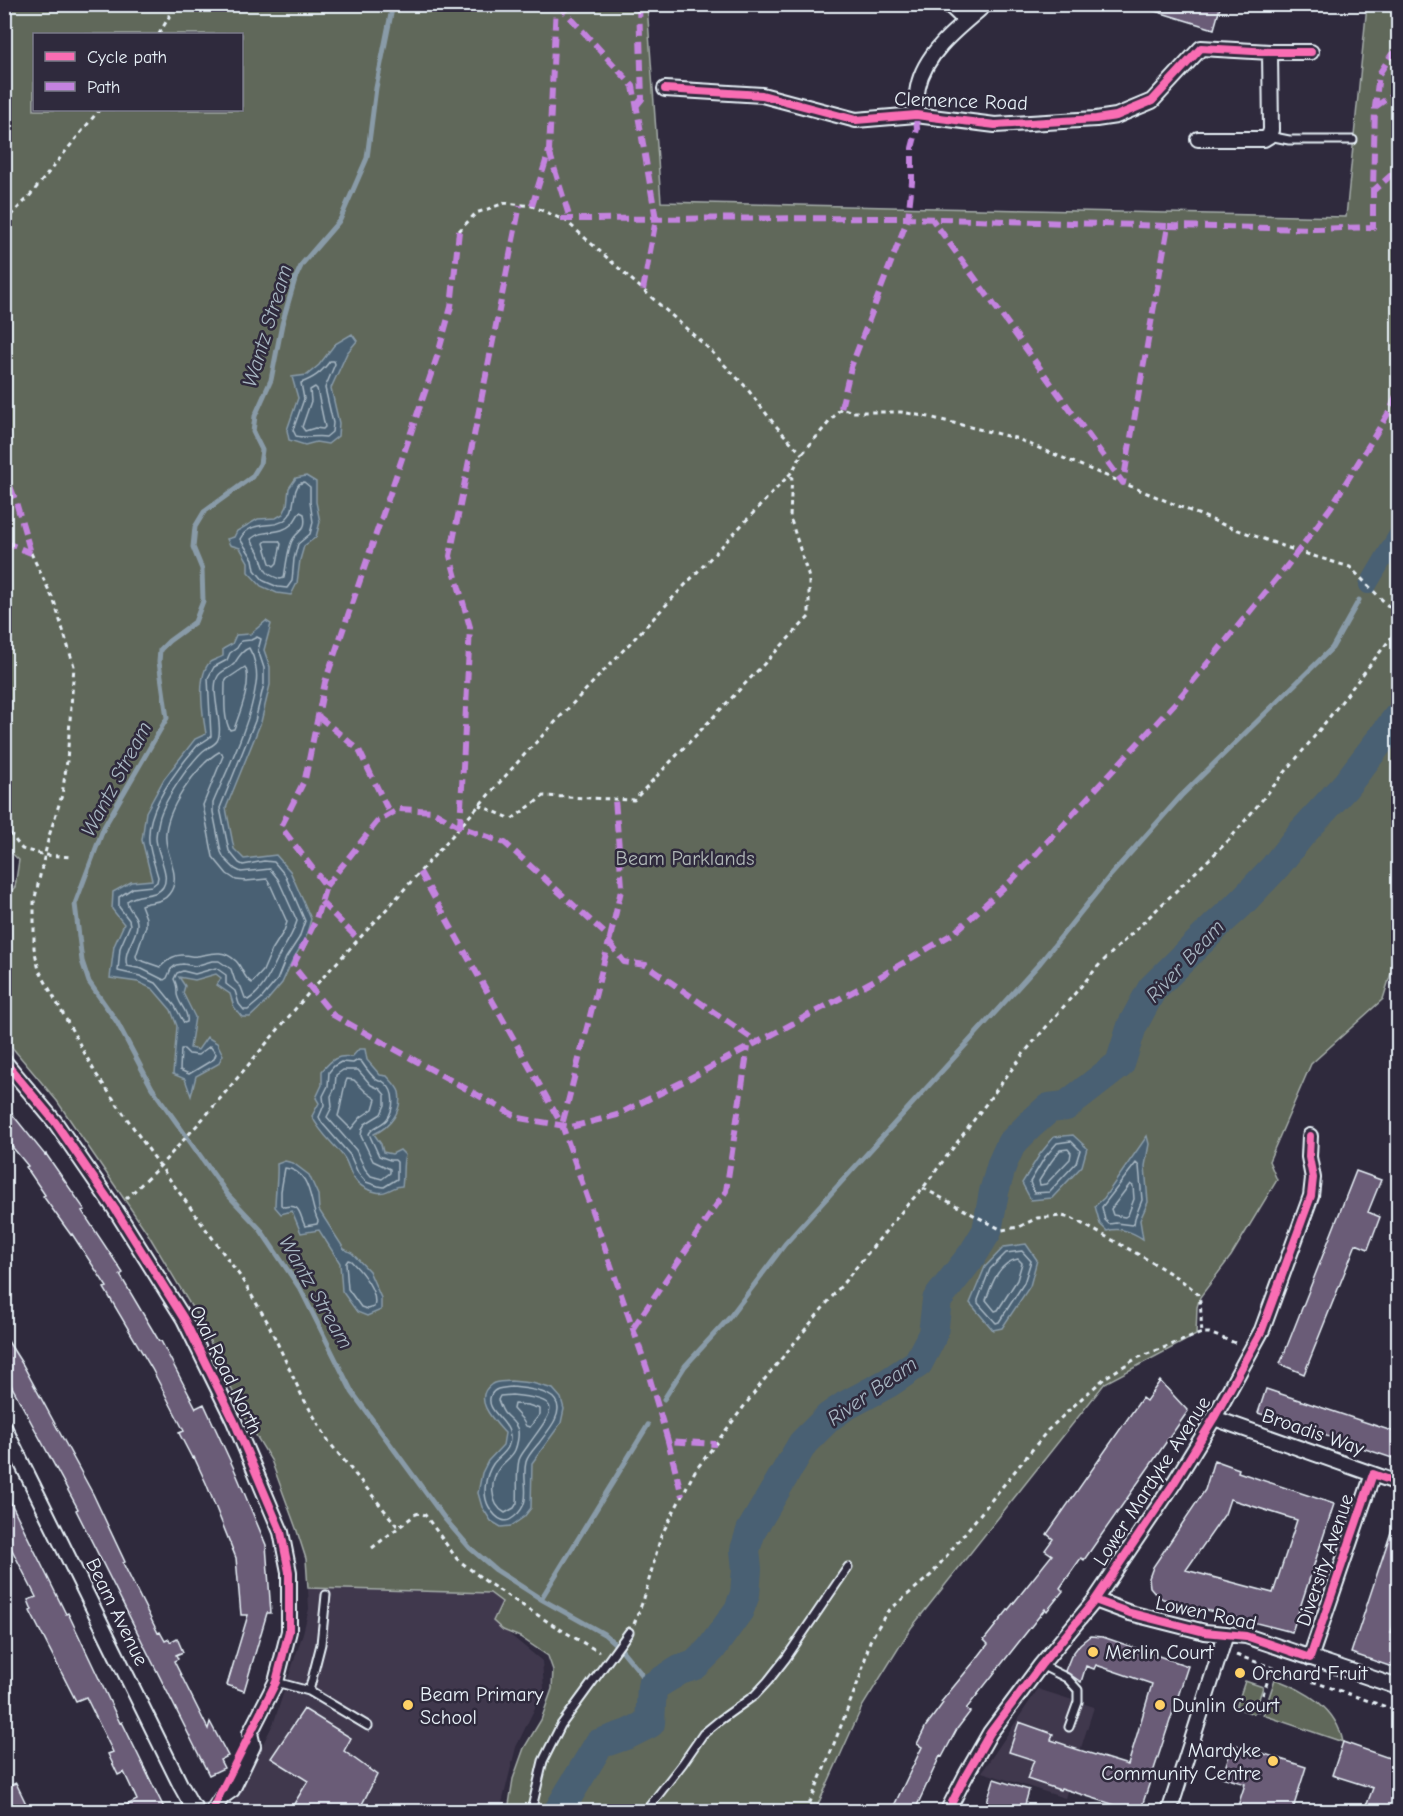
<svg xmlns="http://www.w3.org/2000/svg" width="1403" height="1816" font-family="'Comic Neue',sans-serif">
<rect width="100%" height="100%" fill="#2f2a3d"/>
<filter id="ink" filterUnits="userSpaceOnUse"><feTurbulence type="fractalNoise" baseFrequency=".0167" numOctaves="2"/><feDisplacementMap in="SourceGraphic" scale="12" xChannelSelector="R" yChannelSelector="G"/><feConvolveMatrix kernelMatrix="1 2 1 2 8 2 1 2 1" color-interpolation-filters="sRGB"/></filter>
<g filter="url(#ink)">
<path fill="#41394e" d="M308 1588 490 1593 502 1602 493 1621 542 1661 544 1689 516 1747 500 1811 229 1812 274 1722 303 1633 309 1609Z
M1038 1689 1094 1707 1065 1798 982 1772Z"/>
<path fill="#60675a" stroke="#a4aca9" stroke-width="1.5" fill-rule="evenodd" d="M4 5H647L661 202 1346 217 1367 5H1398V951L1383 999 1311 1064 1269 1161 1277 1180 1231 1256 1200 1297 1197 1307 1196 1335 1105 1383 911 1628 862 1707 815 1811H508L513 1779 524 1748 541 1720 552 1689 553 1670 548 1656 520 1637 503 1630 493 1621 502 1602 490 1593 308 1588 306 1559 297 1531 271 1460 243 1414 203 1326 148 1234 57 1101 5 1039V898L15 887 19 860 4 846ZM34 34H242V110H34Z
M1275 1679C1306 1691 1336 1707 1343 1742L1263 1715Z
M1245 1681 1263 1687 1254 1714 1236 1708Z"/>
<path fill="#496173" stroke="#899ba8" stroke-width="1.5" d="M352 334 357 341 347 353 331 388 339 423 338 436 328 444 316 442 305 445 289 440 287 430 298 398 292 377 307 375 319 365 335 344Z
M306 476 316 482V502L320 522 316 537 304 546 300 560 297 583 291 595 277 593 261 586 248 572V562L240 548 230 545 227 539 234 537 237 531 258 519 276 518 283 514 287 506 289 488 296 478Z
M266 621 271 624 264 650 270 667V685L261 722 226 808 234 849 244 859 276 855 290 871 311 919 305 940 292 961 282 983 265 1003 250 1017H242L234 1007 230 994 217 985 221 978 216 974 195 980 179 977 185 986 183 993 195 1017 190 1048 198 1050 207 1037 217 1043 223 1055 218 1064 196 1076 191 1096 185 1079 173 1074 177 1026 171 1010 153 989 138 982 110 978 114 946 124 924 112 909 113 892 131 882 152 880 142 840 146 812 164 779 195 739 206 734C203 716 196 676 210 662 213 660 220 658 223 656V649L232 644 236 635 250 634Z
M359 1049H365L367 1060 380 1075 387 1076C391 1081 397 1086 399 1092 403 1111 390 1127 374 1134L381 1144 383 1152 392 1154 400 1150 405 1155C402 1162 404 1177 402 1186 392 1186 387 1195 376 1192 367 1190 358 1185 353 1177 349 1171 348 1162 343 1156 332 1142 319 1132 312 1116L319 1103 316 1098 322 1085V1071C332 1059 337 1055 352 1057Z
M1073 1135 1087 1148 1082 1166 1052 1198 1031 1200 1022 1183 1040 1154 1054 1137Z
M1147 1136 1149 1144 1145 1166 1148 1202 1140 1220 1143 1239C1132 1232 1121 1227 1107 1231L1100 1224 1095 1206 1104 1198Z
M285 1161 293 1163 309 1175 318 1195 319 1210 344 1249 352 1253 369 1271 381 1298V1310L367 1316 357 1312 342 1291 340 1263 319 1230 301 1233 292 1211 281 1214 275 1207C275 1192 278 1179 277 1164Z
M1026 1244 1037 1260 1030 1286 1002 1328 993 1330 970 1303 985 1267 1004 1247Z
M511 1381 532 1383 553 1389 561 1398 564 1409 561 1423 532 1463 531 1508 524 1517 511 1526 501 1527 491 1521 482 1507 478 1493 482 1473 488 1461 503 1445 505 1433C494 1421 471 1398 492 1384 497 1381 505 1382 511 1381Z"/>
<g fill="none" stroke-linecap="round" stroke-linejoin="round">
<path stroke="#a8b7c3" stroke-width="1.5" d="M330 361H334L335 364 325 388 333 423 332 432 326 437C315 435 306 439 296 436L293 430 304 399 301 383C314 378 321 373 330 361Z
M315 387 317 389 325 427 323 429 315 428 305 431 302 427 311 401 310 390Z
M304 482 310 487V502L313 522 310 534 298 544 294 559 292 581 287 588 278 587 264 581 255 570 253 559 240 539C252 518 274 530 286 519 297 509 291 494 299 484Z
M300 512 304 514C308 533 296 529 291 543 287 554 286 566 284 578L280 579C266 574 265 572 261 558 259 551 254 546 251 539 264 528 279 536 292 524 295 521 297 516 300 512Z
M279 541 281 544 277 563 274 566 270 563 264 543 266 541Z
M257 637 261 639 258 650 264 668V684L255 721 220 808 229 851 239 863 243 865 264 861 274 862 285 875 305 921 299 938 286 958 277 980 261 999 248 1010H244L239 1004 235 991 226 984V975L216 968 195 974 183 971 177 973 174 979C177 986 177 987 177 994 178 1004 189 1011 187 1022L184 1023 175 1006 157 984 140 976 118 971 120 948 130 925 129 920 119 907V897L133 888 152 886 157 882 158 877C155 866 150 853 149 841 146 809 177 769 197 746 201 742 207 741 211 736L208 678 214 667 227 660 230 653 237 648 241 641 251 640Z
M249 648C255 658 258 672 256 684 250 725 229 765 213 803V812L221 852 224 858 235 869 241 872 270 869 278 879 297 921C293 934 287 943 280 954 271 971 265 989 248 1000L245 998 241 987 235 981 231 969 219 961H212L195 966 183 964 176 965 171 969 167 978 164 980 142 969 127 966C122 950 138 938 137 923 137 914 127 910 127 901 138 892 156 898 163 887 171 875 156 852 156 838 156 832 158 826 159 820 163 802 189 764 203 751 207 747 214 746 217 741 225 729 210 693 217 678 220 670 229 670 234 664 238 658 242 650 249 648Z
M245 667C253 681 239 715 234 729L230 730C223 718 225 697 225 682L227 679Z
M219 752 222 753 223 756 203 805 213 857 227 874 236 880 246 881 267 879 270 884 287 922 284 931 272 950 263 971 252 983C243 978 243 968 236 961 223 949 213 953 197 956 192 957 189 955 184 955 173 954 167 961 160 967L137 959 136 956 146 926V918L141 905C150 901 162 904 169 894 182 878 167 857 166 840 163 813 197 764 219 752Z
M210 1046 216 1054 214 1059 189 1074 180 1070 181 1049H184L189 1054 198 1055Z
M358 1060 361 1061C365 1067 371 1076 377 1080 384 1084 379 1078 385 1083 396 1092 394 1109 387 1119 382 1126 372 1126 369 1134L379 1156 390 1160H395L397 1162V1179L384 1187 378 1186 366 1182 358 1173 350 1155 322 1123 319 1117 324 1105 323 1096 328 1086 329 1072 334 1066 341 1062 353 1063Z
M343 1070H358L371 1085 380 1089 385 1095V1105L381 1114 365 1124 362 1129 361 1136 373 1161 390 1169V1173L382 1179 371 1176 365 1169 356 1150 327 1117 332 1107 331 1096 335 1088 336 1075Z
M347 1079 354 1080 366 1092 376 1099 373 1109 361 1117 351 1129 338 1116C342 1104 342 1091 347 1079Z
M1071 1141 1080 1150 1076 1163 1049 1192 1034 1193 1030 1182 1045 1157 1057 1143Z
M1068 1149 1071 1153 1070 1159 1046 1184 1040 1185 1039 1181 1051 1162 1060 1150Z
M1136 1163 1139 1166 1142 1200 1135 1218 1134 1224 1132 1225 1116 1223 1109 1224 1105 1220 1102 1207Z
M285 1168C313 1171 309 1204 318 1221L317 1224 305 1226C299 1214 301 1203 284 1207L281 1205V1191Z
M1130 1184 1133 1186 1134 1199 1128 1215 1125 1217 1113 1215 1111 1209Z
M1022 1251 1031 1261 1024 1283 999 1322 996 1323 978 1303V1300L990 1269 1006 1253Z
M1018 1259 1022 1263 1017 1280 998 1310 995 1311 986 1300C992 1283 999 1262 1018 1259Z
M348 1260 351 1261C361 1271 379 1292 374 1307L367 1309 361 1307 348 1289 346 1263Z
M511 1387C530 1389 569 1391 555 1420 551 1428 544 1436 539 1443 535 1448 528 1455 526 1462 521 1481 534 1502 514 1517 510 1520 507 1522 502 1520 496 1518 492 1512 489 1507 482 1495 485 1476 493 1464 497 1458 505 1454 508 1447 519 1422 483 1414 491 1395 495 1387 504 1388 511 1387Z
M512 1395C564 1400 555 1408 529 1444 526 1449 521 1454 519 1460 516 1473 518 1489 517 1503L514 1508 505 1513C489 1504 490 1480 500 1467 505 1461 512 1457 515 1450 517 1445 519 1436 518 1431 517 1423 509 1419 504 1413 501 1409 500 1404 498 1400L500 1396Z
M514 1404 528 1405 540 1409V1414L530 1427 526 1426 522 1419 513 1409Z"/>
<path stroke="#899ba8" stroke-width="5" d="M393 4 376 88 367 158 340 220 302 264 295 279 282 324 271 380 255 416 253 432 262 450 260 464 252 477 204 512 195 527 193 547 202 569 203 601 195 622 169 641 160 650 159 662 167 718 104 827 75 904 82 961 89 982 117 1022 152 1088 228 1195 260 1229 301 1290 352 1392 445 1519 470 1548 496 1570 541 1599 604 1634 621 1649 652 1687
M664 1399 685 1366 729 1318 785 1244 1040 963 1109 877 1181 796 1332 648 1359 600
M541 1599 648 1425"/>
<path stroke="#496173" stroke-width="18" d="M1368 585 1398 534"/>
<path stroke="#496173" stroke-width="30" d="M558 1812 599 1744 628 1734 650 1723 652 1687 680 1670 695 1665 711 1649 739 1610 745 1594 747 1569 745 1550 751 1531 803 1443 829 1417 845 1406 888 1383 918 1363 933 1334 937 1300 973 1254 987 1231 994 1192 1002 1164 1011 1144 1031 1124 1049 1108 1066 1106 1120 1064 1132 1026 1152 989 1218 924 1239 905 1275 867 1301 834 1346 785 1398 717"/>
</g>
<path fill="#6a5c77" stroke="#e8f1f8" stroke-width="1.5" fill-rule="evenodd" d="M1146 4H1221L1214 29 1145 8Z
M4 1104 45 1155 46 1154 85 1210 82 1211 123 1273 120 1275 159 1341H161L196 1408 204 1404 235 1471 266 1545 271 1613H267L244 1691 227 1685 248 1615H241L236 1558 206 1483 194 1457 192 1458 179 1433 184 1431 152 1369 104 1288 107 1287 72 1234 71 1235 43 1196 45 1195 26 1167 28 1166 4 1137Z
M1356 1171 1381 1180 1368 1212 1380 1217 1368 1249 1356 1244 1304 1374 1280 1364Z
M4 1335 23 1365 93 1494 125 1562 123 1563 158 1633 160 1632 165 1641 169 1639 170 1642 177 1638 183 1652 176 1655 178 1659 174 1661 208 1729 210 1722 228 1756 220 1760 224 1768 209 1775 76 1510 78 1509 4 1372Z
M1160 1381 1188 1411 1084 1560 1081 1558 1060 1588 1063 1591 1047 1611 1045 1609 966 1709 970 1712 957 1729 942 1757 940 1756 914 1812H891L922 1747 917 1744 926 1726 943 1703 941 1702 978 1657 988 1644 984 1640 1052 1555 1045 1550 1053 1539 1047 1534 1142 1398 1146 1401Z
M1266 1389 1398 1433V1460L1258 1413Z
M1214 1460 1239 1469 1238 1472 1334 1504 1292 1632 1163 1599 1156 1594 1150 1587 1149 1578 1153 1567 1205 1490ZM1230 1499 1297 1520 1273 1593 1186 1570 1225 1514Z
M4 1489 66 1614 68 1613 120 1723 122 1722 166 1812H113L137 1800 124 1772 118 1775 108 1754 113 1752 86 1697 76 1701 30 1611 32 1610 28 1600 36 1597 4 1534Z
M1396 1517H1398V1610L1391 1633 1398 1636V1669L1351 1653Z
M1090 1636 1103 1637 1188 1666 1140 1812H1113L1115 1805 1061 1788 1060 1790 1027 1779 1034 1760 1009 1752 1019 1722 1053 1734 1051 1740 1066 1745V1746L1128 1765 1152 1684 1096 1665 1094 1669 1086 1666 1081 1682 1065 1671 1071 1656 1080 1644Z
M304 1709 351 1738 344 1751 377 1775 358 1812H289L308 1781 271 1758Z
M1343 1742 1398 1761V1792L1392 1812H1364L1373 1788 1332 1775Z
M1233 1744 1306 1767 1292 1812H1236L1245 1784 1222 1777Z
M994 1779 1029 1790 1023 1812H997L985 1808Z
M16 1783 30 1812H4V1788Z"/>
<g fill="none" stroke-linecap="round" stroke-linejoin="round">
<g stroke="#e8f1f8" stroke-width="11">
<path id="lane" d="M1269 136 1289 140H1353
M1041 1665 1067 1678 1078 1690V1702L1069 1727
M276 1682 309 1691 368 1726
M309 1691 321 1644 326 1595
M531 1812 543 1761 561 1725 629 1632
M645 1812 683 1763 703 1734 720 1720 755 1695 768 1681 786 1658 848 1567"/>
</g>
<g stroke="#e8f1f8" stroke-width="18">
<path id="street" d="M948 4 966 21
M665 89 762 95 856 120 916 115 995 125 1096 119 1116 116 1152 101 1201 48 1270 52H1311
M916 115C916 106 916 96 918 87 925 52 960 26 986 4
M1198 139H1264L1269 136 1271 130 1270 52
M4 1061 55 1122 115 1209 184 1319 234 1421 281 1532 289 1572V1631L276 1682 250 1733 253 1746 232 1790 222 1797 212 1812
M1214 1418 1398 1483
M4 1427 181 1786 191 1804 199 1812
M1095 1600 1130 1613 1205 1632 1246 1636 1398 1687
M1310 1658 1373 1474
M947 1812 966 1775 990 1733 1041 1665 1095 1600 1174 1483 1214 1418 1262 1330 1311 1196 1313 1178 1309 1157 1310 1136
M1169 1812 1226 1634"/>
</g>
<path stroke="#e8f1f8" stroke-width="3" stroke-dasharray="4.5 4.5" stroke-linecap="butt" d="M159 34 169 17V4
M4 222 28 198 99 110
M459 231 476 213 505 203 532 206 566 221 707 347 745 386 775 425 802 454
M31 553 54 601 74 666 67 761 62 795 49 836 34 902V948L39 970 96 1074 160 1166 240 1276 267 1321 302 1396 329 1442 398 1527
M479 805 512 819 544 796 634 800 809 617V578L790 517 792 473
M4 826 22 849 45 855 71 857
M923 1188 1002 1230 1019 1227 1037 1218 1062 1216 1071 1218C1092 1229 1192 1281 1199 1296 1201 1301 1201 1325 1202 1333
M126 1199 160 1166 208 1113 312 989 384 912 525 754 792 472 802 454 841 408 853 412H901L929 417 1015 438 1224 525 1297 551 1350 567 1398 616
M372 1548 416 1514 420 1513 425 1515 457 1559 488 1583 553 1625 599 1652
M634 1624 644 1598 661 1536 695 1471 764 1380 908 1204 923 1188 1024 1053 1100 964 1229 840 1310 742 1398 629
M1236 1655 1398 1711
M1257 1712 1272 1668
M806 1812 828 1759 860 1677 870 1641 887 1612 931 1575 1048 1430 1081 1399 1106 1377 1137 1358 1202 1333H1209L1238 1344"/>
<use href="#lane" stroke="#2f2a3d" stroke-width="7"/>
<use href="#street" stroke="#2f2a3d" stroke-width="14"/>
<path stroke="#c483df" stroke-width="6" stroke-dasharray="12 6" stroke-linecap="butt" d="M558 4 633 86 656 219 643 290
M1398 52 1392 54 1379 74 1375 107 1373 191 1398 169
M637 105 642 99 639 4
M1375 107 1398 91
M549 151 570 219
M532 206 549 151 556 4
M561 219 908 218 1168 226 1123 483 932 219
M1168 226 1315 229 1373 227V191
M459 231 451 307 438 354 325 682 305 779 281 827 326 886 315 922 293 966 333 1015 519 1118 571 1127 617 1115 694 1076 871 982 954 933 1011 881 1176 702 1287 566 1331 507 1391 409 1398 390
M841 408 851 367 908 218 912 182V148L917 129 916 115
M4 470 16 502 31 553
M4 542 31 553
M318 716 359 750 390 814
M460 827 470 627 450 556 520 205
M420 872 562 1125 647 1369 668 1441 716 1444
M326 886 377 822 399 809 433 811 460 827 505 843 610 938 562 1125
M321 902 358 939
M610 938 622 886 615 799
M609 942 624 962 646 965 757 1042
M633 1328 726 1191 748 1047
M668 1441 682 1496"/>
<g stroke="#2f2a3d" stroke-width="11">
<path id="cycleway" d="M665 89 762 95 856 120 916 115 995 125 1096 119 1116 116 1152 101 1201 48 1270 52H1311
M4 1061 55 1122 115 1209 184 1319 234 1421 281 1532 289 1572V1631L276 1682 211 1812
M1095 1600 1130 1613 1205 1632 1246 1636 1310 1658 1373 1474 1398 1483
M947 1812 966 1775 990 1733 1041 1665 1095 1600 1174 1483 1214 1418 1262 1330 1311 1196 1313 1178 1309 1157 1310 1136"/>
</g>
<use href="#cycleway" stroke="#f96db3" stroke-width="8"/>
</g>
</g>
<g fill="#ffd166" stroke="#2f2a3d" stroke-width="2">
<circle cx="1093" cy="1652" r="6"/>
<circle cx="1240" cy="1673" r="6"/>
<circle cx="408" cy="1705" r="6"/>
<circle cx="1160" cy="1705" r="6"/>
<circle cx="1273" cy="1761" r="6"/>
</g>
<g text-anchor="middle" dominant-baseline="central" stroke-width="5" stroke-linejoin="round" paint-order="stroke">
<g font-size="20" fill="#e8f1f8" stroke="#2f2a3d">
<text transform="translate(961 101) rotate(2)">Clemence Road</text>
<text transform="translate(226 1370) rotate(64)">Oval Road North</text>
<text transform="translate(1313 1432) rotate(19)">Broadis Way</text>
<text transform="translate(1152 1481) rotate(-57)">Lower Mardyke Avenue</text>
<text transform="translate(1325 1560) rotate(-71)">Diversity Avenue</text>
<text transform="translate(117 1612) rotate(64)">Beam Avenue</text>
<text transform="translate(1206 1613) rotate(12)">Lowen Road</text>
</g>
<g font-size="20" fill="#b2bab9" stroke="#2f2a3d">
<text x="685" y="858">Beam Parklands</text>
</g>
<g font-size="20" fill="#e8f1f8" stroke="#2f2a3d" text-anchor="start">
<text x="1105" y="1652">Merlin Court</text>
<text x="1252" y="1673">Orchard Fruit</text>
<text x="420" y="1694">Beam Primary<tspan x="420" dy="23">School</tspan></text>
<text x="1172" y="1705">Dunlin Court</text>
<text x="1261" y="1750" text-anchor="end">Mardyke<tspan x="1261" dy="23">Community Centre</tspan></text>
</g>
<g font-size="21" font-style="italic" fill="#a8b7c3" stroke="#2f2a3d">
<text transform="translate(267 326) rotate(-73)">Wantz Stream</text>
<text transform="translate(116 779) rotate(-62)">Wantz Stream</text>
<text transform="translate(1185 961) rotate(-47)">River Beam</text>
<text transform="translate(316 1292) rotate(60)">Wantz Stream</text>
<text transform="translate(872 1391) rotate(-35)">River Beam</text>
</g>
</g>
<rect width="1403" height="1816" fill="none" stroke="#2f2a3d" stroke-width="24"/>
<rect x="12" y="12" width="1379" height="1792" fill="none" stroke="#e8f1f8" stroke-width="2" filter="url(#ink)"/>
<rect x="33" y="33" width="210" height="78" fill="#2f2a3d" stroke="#797a88" stroke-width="1.5"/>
<rect x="45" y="52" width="30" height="9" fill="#f96db3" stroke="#797a88" stroke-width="1.5"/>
<text x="87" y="63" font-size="18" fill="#e8f1f8">Cycle path</text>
<rect x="45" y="82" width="30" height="9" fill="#c483df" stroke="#797a88" stroke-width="1.5"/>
<text x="87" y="93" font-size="18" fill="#e8f1f8">Path</text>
</svg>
